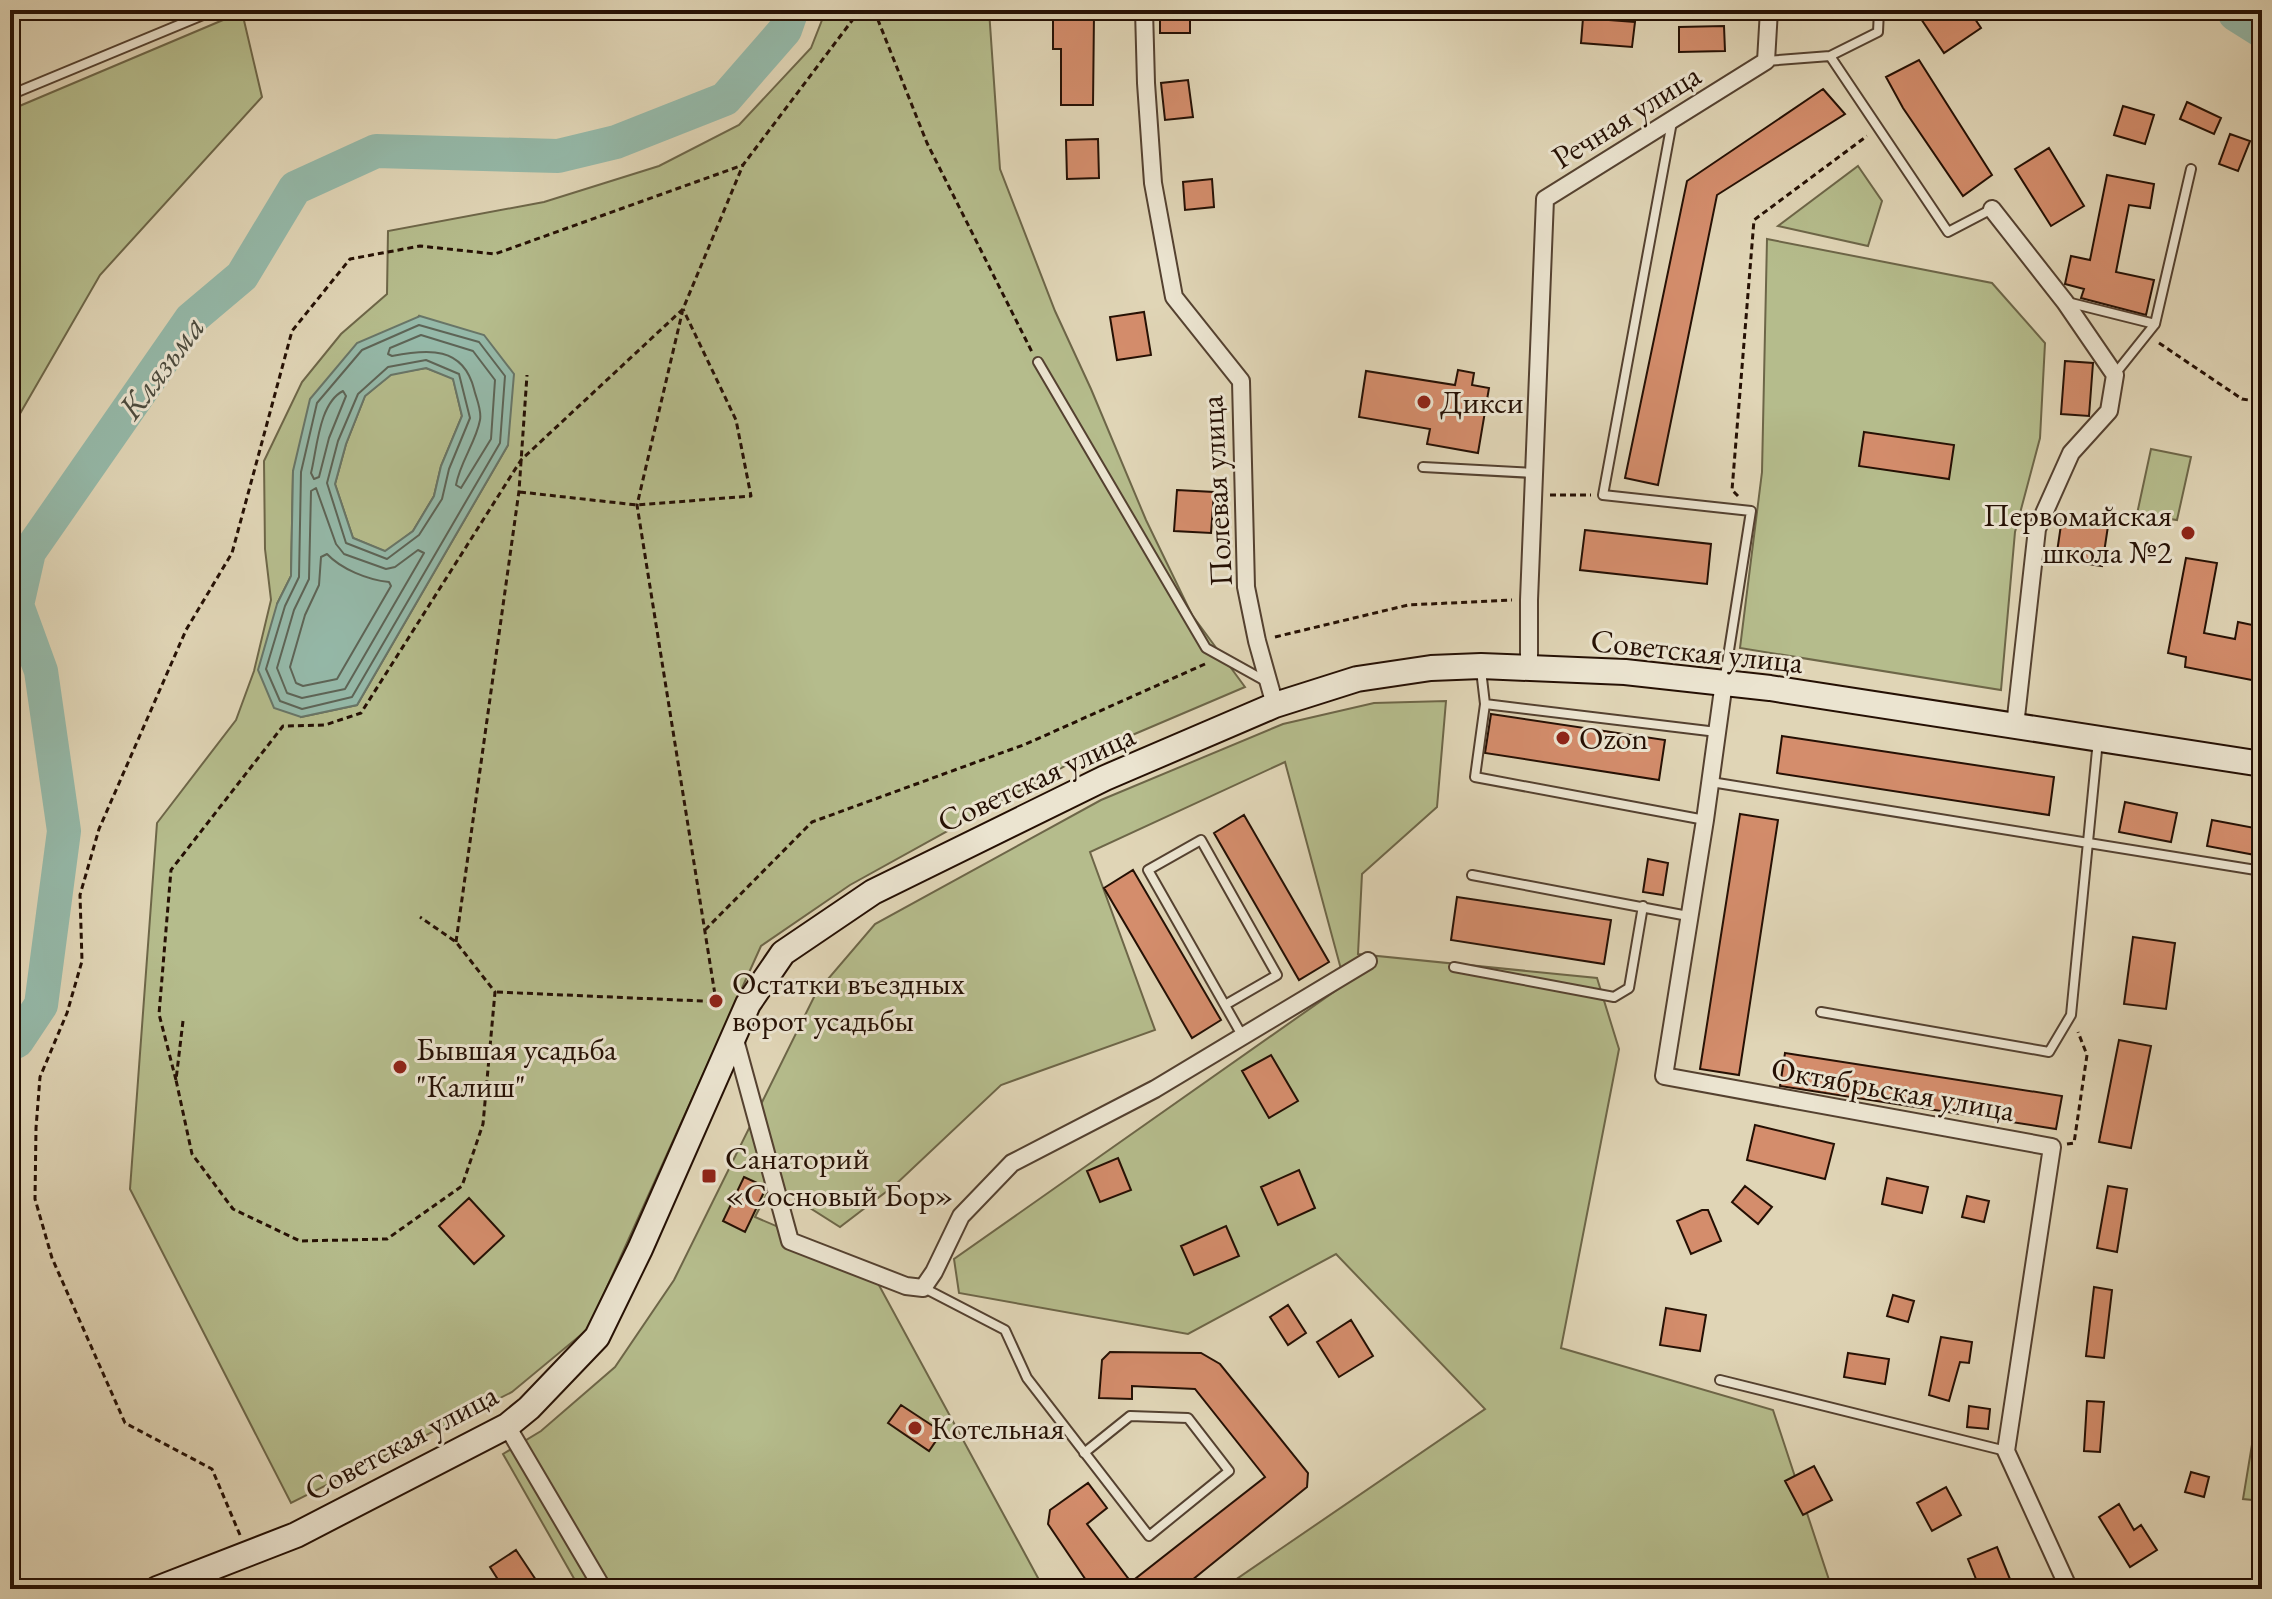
<svg xmlns="http://www.w3.org/2000/svg" width="2272" height="1599" font-family="'EB Garamond',serif">
<rect width="100%" height="100%" fill="#e0d5b6"/>
<filter id="stains"><feTurbulence type="fractalNoise" baseFrequency=".0025" numOctaves="4"/><feColorMatrix values="0 0 0 0 .2 0 0 0 0 .09 0 0 0 0 .02 0 0 0 .5 -.17"/></filter>
<radialGradient id="worn" r=".72"><stop offset=".6" stop-color="#630" stop-opacity="0"/><stop offset="1" stop-color="#630" stop-opacity=".3"/></radialGradient>
<path fill="#b5bc8c" stroke="#6d6648" stroke-width="2" fill-rule="evenodd" d="M826 10H989L1000 169 1055 311 1091 389 1146 520 1192 615 1245 687 1083 756 850 885 761 946 588 1329 512 1392 291 1503 130 1189 157 823 236 720 254 671 271 600 265 549 264 461 302 382 341 334 387 294 388 231 544 202 659 166 739 125 811 48ZM419 316 508 445 357 705 301 717 277 604 291 576 293 471Z
M242 12 262 97 100 275 10 431V110Z
M1858 166 1882 201 1868 246 1778 226Z
M1767 239 1992 283 2045 343 2040 438 2015 532 2001 690 1740 648 1762 472Z
M426 368 453 378 462 416 441 466 434 496 413 531 386 552 353 538 335 484 346 444 365 396 391 374Z
M2151 449 2191 457 2177 520 2137 514Z
M1446 701 1437 807 1362 874 1358 954 1597 978 1619 1049 1561 1348 1773 1410 1832 1589H1222L1485 1409 1336 1254 1188 1334 959 1293 954 1259 1345 984 1285 762 1090 852 1155 1030 1001 1085 895 1185 840 1227 772 1184 755 1217 868 1265 1044 1589H580L503 1454 541 1431 615 1367 674 1280 816 993 875 924 1101 800 1283 724 1374 703Z
M2262 1384V1501L2243 1499Z"/>
<path fill="#95b9a9" stroke="#687567" stroke-width="2" fill-rule="evenodd" d="M420 316 484 335 514 374 508 445 357 705 301 717 274 708 258 670 277 604 291 576 293 471 310 399 357 343ZM426 368 453 379 462 416 441 466 434 496 413 531 385 551 353 538 335 484 346 444 365 396 391 375Z"/>
<g fill="none" stroke-linecap="round" stroke-linejoin="round">
<path stroke="#5d6456" stroke-width="2" d="M419 325 479 342 505 376 500 443 352 697 302 709 280 701 266 669 285 606 299 577 301 472 317 403 362 350Z
M421 335 473 351 495 380 491 439 461 488 456 485C460 462 476 442 480 420 482 410 476 398 474 389 463 346 428 349 392 356L388 354 390 348Z
M426 360 459 374 470 418 449 469 442 499 419 535 387 559 346 543 327 483 338 441 358 394 388 367Z
M343 391 346 396 329 438 319 477 314 479 311 473C317 449 319 403 343 391Z
M316 488 336 544 344 554 386 569 395 567 418 550 424 553 345 689 302 698 287 693 277 668 294 610 309 579 311 491Z
M327 554C341 569 368 580 389 582L391 586 337 679 303 686 296 683 290 667 305 615 319 585 321 557Z"/>
<path stroke="#95b9a9" stroke-width="34" d="M2234 10 2235 14 2262 31
M10 1044 17 1041 41 1005 64 831 41 671 17 605 29 552 191 319 242 276 295 188 376 151 558 156 616 142 725 99 785 30 792 10"/>
</g>
<path fill="#d48d6c" stroke="#251004" stroke-width="2" d="M1160 10H1190V33H1160Z
M1915 10H1969L1981 28 1944 53Z
M1053 14H1094L1093 105H1061V49H1053Z
M1583 18 1635 22 1632 47 1581 43Z
M1724 26 1725 51 1679 52V27Z
M1919 60 1992 175 1963 196 1903 108 1886 77Z
M1188 80 1193 117 1165 120 1161 83Z
M1823 89 1845 114 1717 195 1658 485 1625 478 1687 181Z
M2187 102 2221 118 2214 134 2180 119Z
M2123 106 2154 115 2145 144 2114 135Z
M2230 134 2250 141 2238 171 2219 164Z
M1098 139 1099 178 1067 179 1066 140Z
M2049 148 2084 206 2051 226 2015 169Z
M2107 175 2154 184 2150 208 2129 205 2116 272 2154 280 2146 315 2081 298 2084 289 2065 284 2071 256 2090 260Z
M1212 179 1214 207 1185 210 1183 182Z
M1144 312 1151 355 1117 360 1110 317Z
M2065 361 2093 363 2089 416 2061 414Z
M1458 370 1474 373 1472 385 1489 388 1478 453 1427 444 1430 429 1359 417 1366 371 1455 385Z
M1864 432 1954 445 1949 479 1859 466Z
M1177 490 1214 492 1211 533 1174 531Z
M2062 518 2108 526 2102 566 2056 559Z
M1585 530 1711 544 1707 584 1580 570Z
M2186 558 2217 563 2204 633 2235 639 2238 622 2262 627V682L2185 667 2186 657 2168 653Z
M1491 714 1665 740 1659 780 1485 753Z
M1782 736 2054 777 2049 815 1777 773Z
M2125 802 2177 813 2171 842 2119 832Z
M1740 814 1778 820 1739 1075 1700 1069Z
M1244 815 1329 962 1299 980 1214 833Z
M2212 820 2260 829 2255 855 2207 846Z
M1648 859 1668 863 1663 895 1643 892Z
M1133 870 1221 1020 1192 1038 1104 888Z
M1457 897 1611 920 1604 964 1451 940Z
M2133 937 2175 943 2166 1009 2124 1004Z
M2119 1040 2151 1046 2131 1148 2099 1142Z
M1785 1053 2062 1096 2056 1129 1780 1086Z
M1271 1055 1298 1101 1269 1118 1242 1071Z
M1755 1125 1834 1144 1825 1179 1747 1160Z
M1118 1158 1131 1190 1100 1202 1087 1171Z
M1299 1170 1315 1208 1278 1225 1261 1187Z
M744 1177 764 1186 765 1190 745 1232 723 1221Z
M1887 1178 1928 1187 1922 1213 1882 1204Z
M1745 1186 1772 1207 1758 1224 1732 1202Z
M2108 1186 2127 1189 2117 1252 2097 1248Z
M1967 1196 1989 1201 1984 1222 1962 1217Z
M469 1198 504 1236 474 1264 439 1226Z
M1702 1210H1708L1721 1241 1691 1254 1677 1221Z
M1226 1226 1239 1256 1194 1275 1181 1246Z
M2094 1287 2112 1290 2104 1358 2086 1356Z
M1893 1295 1914 1301 1908 1322 1887 1316Z
M1288 1305 1306 1333 1288 1345 1270 1317Z
M1666 1308 1706 1315 1700 1351 1660 1345Z
M1351 1320 1373 1356 1339 1377 1317 1342Z
M1941 1337 1972 1342 1969 1363 1960 1362 1949 1401 1929 1395Z
M1110 1352 1201 1353 1220 1364 1308 1473 1307 1487 1181 1589H1092L1048 1524 1050 1510 1088 1483 1107 1508 1087 1524 1131 1582 1265 1477 1195 1389 1132 1386V1399L1099 1398 1102 1360Z
M1848 1353 1889 1359 1885 1384 1844 1377Z
M2087 1401 2104 1402 2100 1452 2084 1451Z
M901 1405 942 1432 929 1451 888 1423Z
M1969 1406 1990 1409 1988 1429 1967 1427Z
M1814 1466 1832 1500 1803 1515 1785 1481Z
M2191 1472 2209 1477 2204 1497 2185 1492Z
M1946 1487 1961 1515 1932 1531 1917 1503Z
M2119 1504 2134 1530 2141 1525 2157 1550 2130 1567 2099 1517Z
M1997 1547 2014 1589H1980L1968 1559Z
M516 1550 542 1589H504L490 1567Z"/>
<g fill="none" stroke-linecap="round" stroke-linejoin="round">
<g stroke="#544130" stroke-width="12">
<path id="lane" d="M1830 56 1948 232 1992 209
M1766 61 1830 56 1878 32 1879 10
M10 95 215 10
M1672 122 1603 495 1751 511 1724 682
M2067 302 2155 324
M1038 362 1206 648 1269 683
M2115 374 2155 324 2191 169
M1423 467 1533 473
M1481 670 1485 704 1475 777 1705 820
M1485 704 1717 732
M1711 782 2262 871
M1472 875 1688 916
M1454 967 1614 997 1629 988 1643 906
M1225 1005 1277 975 1201 840 1148 870 1243 1037
M1821 1012 2049 1052 2071 1015 2098 740
M924 1288 1005 1330 1027 1378 1149 1536 1229 1471 1188 1418 1130 1416 1084 1453
M1720 1380 2006 1451
M2044 1589 2065 1580"/>
</g>
<g stroke="#544130" stroke-width="20">
<path id="street" d="M1144 10 1146 83 1153 183 1174 297 1241 381 1246 587 1257 641 1275 705
M1992 209 2065 302 2115 375 2109 411 2071 453 2037 529 2015 726
M1529 668V600L1545 199 1766 61 1769 10
M1724 682 1705 820 1664 1076 2052 1147 2006 1451 2069 1589
M734 1036 790 1241 906 1286 923 1288 934 1272 961 1216 1012 1163 1155 1089 1368 961
M507 1426 603 1589"/>
</g>
<g stroke="#251004" stroke-width="28">
<path id="secondary" d="M157 1589 296 1535 507 1426 529 1408 597 1337 640 1249 748 1004 783 953 873 892 1105 778 1275 705 1357 679 1431 668 1481 666 1625 672 1770 688 2262 764"/>
</g>
<path stroke="#251004" stroke-width="3" stroke-dasharray="6 4" stroke-linecap="butt" d="M874 10 927 143 1032 352
M683 309 637 505 716 1001
M2159 343 2242 399 2262 402
M520 492 637 505 751 496 736 420 683 309
M1550 495H1591
M1738 496 1732 490 1754 220 1867 136
M1275 637 1408 605 1512 600
M705 930 812 822 1026 744 1205 664
M456 942 519 491 527 375
M497 992 725 1002
M183 1021 176 1080 192 1154 233 1209 300 1241 387 1239 462 1186 483 1124 495 992 456 942 420 917
M176 1080 159 1014 171 870 283 726 325 725 361 713 521 460 683 309 743 165 860 10
M2067 1144 2074 1143 2087 1055 2078 1032
M240 1535 212 1469 125 1423 52 1258 35 1199 36 1128 40 1077 67 1013 82 961 80 895 99 829 186 630 232 553 292 331 350 259 420 246 495 254 743 165"/>
<use href="#lane" stroke="#ebe4d0" stroke-width="8"/>
<use href="#street" stroke="#ebe4d0" stroke-width="16"/>
<use href="#secondary" stroke="#ebe4d0" stroke-width="24"/>
</g>
<g fill="#8f2418" stroke="#ebe4d0" stroke-width="3">
<circle cx="1424" cy="402" r="8"/>
<circle cx="2188" cy="533" r="8"/>
<circle cx="1563" cy="738" r="8"/>
<circle cx="716" cy="1001" r="8"/>
<circle cx="400" cy="1067" r="8"/>
<rect x="701" y="1168" width="16" height="16" rx="4"/>
<circle cx="915" cy="1428" r="8"/>
</g>
<g text-anchor="middle" dominant-baseline="central" stroke-width="6" stroke-linejoin="round" paint-order="stroke">
<g font-size="32" fill="#251004" stroke="#ebe4d0">
<text transform="translate(1626 116) rotate(-32)">Речная улица</text>
<text transform="translate(1216 491) rotate(-93)">Полевая улица</text>
<text transform="translate(1697 651) rotate(6)">Советская улица</text>
<text transform="translate(1036 778) rotate(-25)">Советская улица</text>
<text transform="translate(1893 1089) rotate(10)">Октябрьская улица</text>
<text transform="translate(401 1442) rotate(-28)">Советская улица</text>
</g>
<g font-size="32" fill="#251004" stroke="#ebe4d0" text-anchor="start">
<text x="1440" y="402">Дикси</text>
<text x="2172" y="515" text-anchor="end">Первомайская<tspan x="2172" dy="37">школа №2</tspan></text>
<text x="1579" y="738">Ozon</text>
<text x="732" y="983">Остатки въездных<tspan x="732" dy="37">ворот усадьбы</tspan></text>
<text x="416" y="1049">Бывшая усадьба<tspan x="416" dy="37">"Калиш"</tspan></text>
<text x="725" y="1158">Санаторий<tspan x="725" dy="37">«Сосновый Бор»</tspan></text>
<text x="931" y="1428">Котельная</text>
</g>
<g font-size="34" font-style="italic" fill="#4c4b3e" stroke="#ebe4d0">
<text transform="translate(161 367) rotate(-53)">Клязьма</text>
</g>
</g>
<rect width="2272" height="1599" fill="none" stroke="#e0d5b6" stroke-width="40"/>
<rect x="12" y="12" width="2248" height="1575" fill="none" stroke="#251004" stroke-width="4"/>
<rect x="20" y="20" width="2232" height="1559" fill="none" stroke="#251004" stroke-width="2"/>
<rect width="100%" height="100%" filter="url(#stains)"/>
<rect width="100%" height="100%" fill="url(#worn)"/>
</svg>
